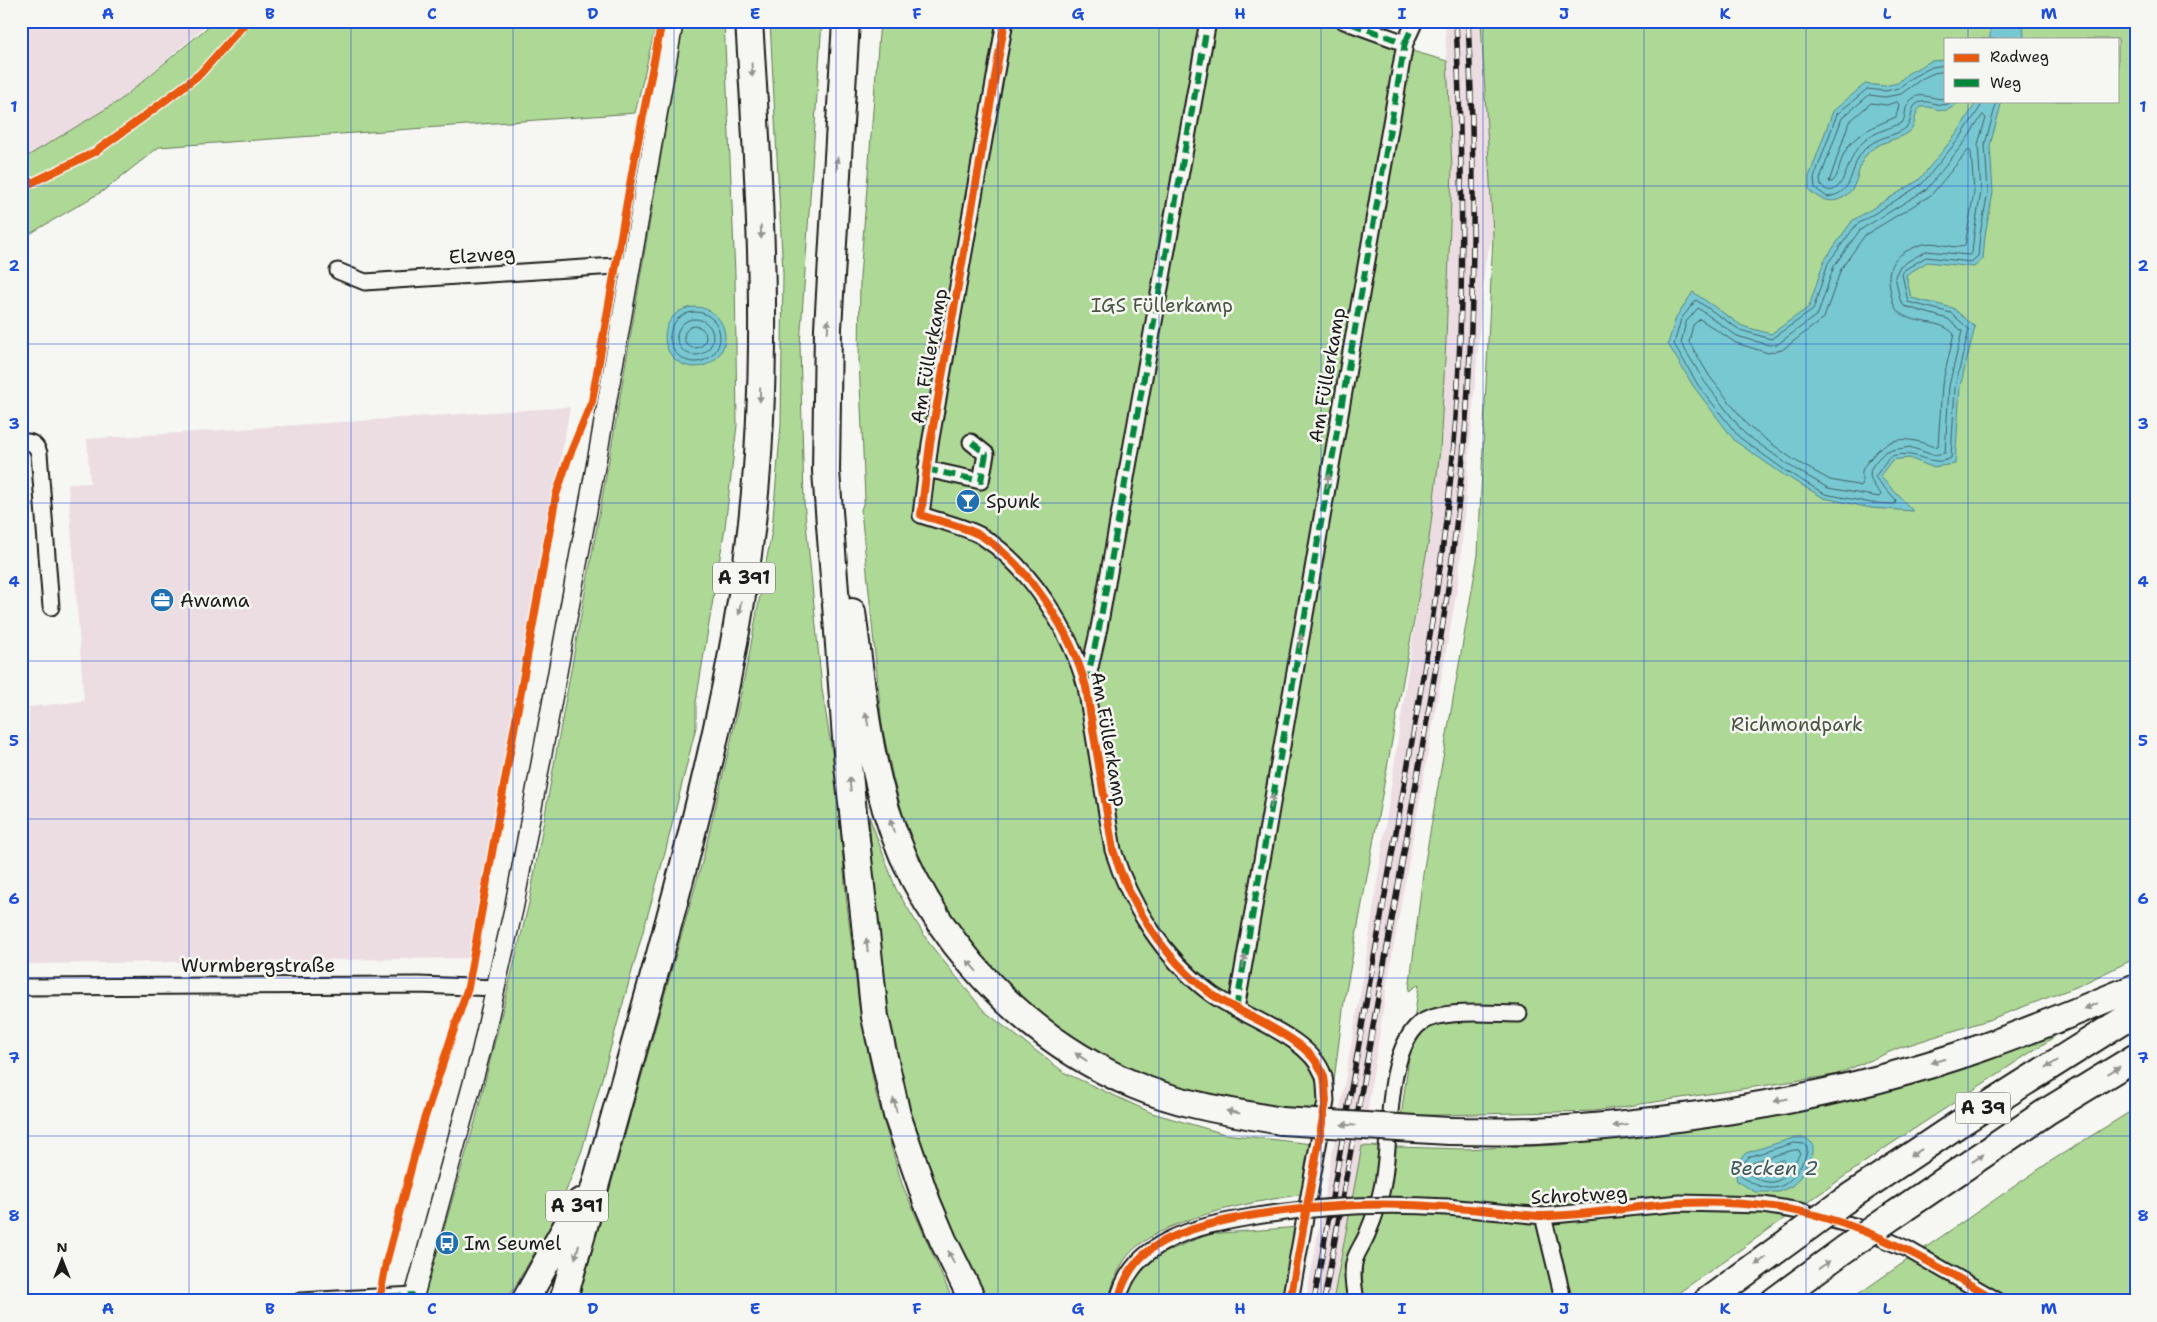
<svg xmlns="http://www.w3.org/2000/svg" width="2157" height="1322" font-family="'Shantell Sans',sans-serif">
<rect width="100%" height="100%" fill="#f6f6f2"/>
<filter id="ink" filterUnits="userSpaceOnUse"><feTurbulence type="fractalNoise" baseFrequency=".02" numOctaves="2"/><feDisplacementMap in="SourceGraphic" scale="10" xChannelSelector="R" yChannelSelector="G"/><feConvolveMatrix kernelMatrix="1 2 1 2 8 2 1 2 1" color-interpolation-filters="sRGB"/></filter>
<g filter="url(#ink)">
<path fill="#ecdde3" d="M21 21H211L119 101 21 160Z
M1445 21H1481L1493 236 1485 262 1459 578 1388 978 1362 1146 1333 1301H1306L1364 973 1440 450 1446 341 1452 168Z
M570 407 474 958 29 964V707L84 701 68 484 90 483 87 439Z"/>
<path fill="#aed895" stroke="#657a58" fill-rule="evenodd" d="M215 21H657L635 113 159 147 103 191 21 239V160L119 101Z
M684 21H724L735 274 737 425 725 527 696 702V727L665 853 582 1150 555 1219 506 1301H423L475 1122 529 903 614 432Z
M770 21H822L800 345 804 502 822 689 836 777 846 896 859 1005 876 1094 902 1184 953 1301H578L703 859 731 741 750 650 772 530 781 424 783 273Z
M880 21H1324L1395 46 1447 61 1452 168 1446 341 1440 450 1429 539 1344 1002 1330 1112 1231 1102 1121 1070 1074 1044 987 970 949 916 926 874 906 826 893 778 882 726 861 510 865 498 859 361 860 277Z
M1481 21H2136V958L2076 987 1988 1020 1899 1048 1835 1075 1594 1111 1401 1116 1419 984 1409 991 1423 873 1478 555 1493 236ZM1946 39H2118V101H1946Z
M869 816 896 889 929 943 984 1011 1065 1073 1152 1113 1225 1134 1312 1144 1305 1194C1257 1201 1155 1218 1126 1258 1117 1271 1111 1286 1109 1301H985L929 1176 903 1090 887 1004 875 895Z
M2053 1034 2054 1037 1885 1148 1667 1301H1333L1362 1146 1464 1149 1559 1145 1744 1120Z
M2136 1108V1301H1848L2051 1161Z
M1299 1227 1283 1301H1126L1134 1274 1156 1256 1209 1234Z"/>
<path fill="#78c8d2" stroke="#538389" d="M1990 21H2023L2024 39H1990Z
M1946 60V101L1959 102C1940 119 1939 105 1921 107 1912 114 1918 126 1908 133 1895 141 1878 141 1867 154 1858 164 1859 179 1852 189 1840 206 1822 203 1809 190V177L1833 111 1865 84 1884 86 1898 83 1907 74 1931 61Z
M1977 101H2002L1990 145 1993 193 1985 235 1983 259 1974 267 1927 262 1906 275 1911 298 1953 308 1975 327 1960 387 1955 464 1932 467 1909 458 1892 460 1880 476 1913 511 1871 508 1824 498 1784 475 1735 441 1694 387 1668 344 1676 317 1693 292 1742 326 1771 334 1809 307 1824 261 1852 221 1919 180 1958 132Z
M665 337a30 30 0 1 1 60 0a30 30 0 1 1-60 0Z
M1793 1138H1806L1813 1144V1153L1800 1177 1792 1186 1779 1192H1755L1737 1181 1734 1165 1746 1153Z"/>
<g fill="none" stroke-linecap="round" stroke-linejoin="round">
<path stroke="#416165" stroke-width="1" d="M1946 65 1932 67 1911 78 1899 88 1885 91 1867 89 1837 114 1814 178 1815 188 1827 197C1856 193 1848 169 1863 151 1875 136 1896 137 1907 127 1912 121 1910 112 1915 105 1928 95 1940 112 1953 101
M1946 71 1934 73 1923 78 1901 94 1885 97 1869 95 1842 118 1820 179 1821 186C1843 205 1847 157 1860 145 1871 133 1887 129 1902 123 1906 118 1904 110 1908 104 1918 87 1933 102 1946 98
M1981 101V106L1962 135 1922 184 1856 225 1828 263 1813 310 1771 339 1740 330 1696 300 1681 319 1674 344 1698 385 1739 437 1786 471 1825 494 1871 503 1895 504 1896 501 1875 477 1889 457C1915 447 1931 469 1951 458L1955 387 1969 329 1951 313 1908 302 1902 274 1904 270 1926 257 1971 262 1978 256 1980 234 1988 192 1985 144 1997 101
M1897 102 1899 105 1896 117C1875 126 1852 134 1843 156 1839 165 1839 176 1832 182H1829L1849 122 1871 103 1886 105Z
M1983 115 1986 118 1978 144 1981 192 1974 233 1972 253 1969 255 1926 251 1900 266 1895 276 1900 300 1904 306 1948 319 1962 331 1949 386 1945 453 1933 455 1910 447 1886 451C1868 468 1864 475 1881 494L1879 497 1828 488 1790 466 1744 433 1704 381 1681 343 1686 322 1698 308 1737 336 1769 345 1778 344 1818 314 1834 266 1860 230 1927 189 1967 139Z
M1969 150 1971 152 1974 192 1965 246C1951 250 1934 239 1920 245 1892 256 1885 265 1891 294 1893 302 1894 309 1901 314 1918 325 1940 319 1954 334L1942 385 1938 446 1934 447C1909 437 1889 434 1871 458 1867 462 1864 466 1862 471 1861 476 1863 482 1862 486L1830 480 1794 460 1749 427 1710 377 1689 342 1693 325 1700 319 1736 343 1768 353 1782 350 1824 318 1841 269 1865 235 1931 195Z
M670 337a25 25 0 1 1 50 0a25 25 0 1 1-50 0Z
M677 337a18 18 0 1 1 36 0a18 18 0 1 1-36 0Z
M684 337a11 11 0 1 1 22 0a11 11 0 1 1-22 0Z
M1794 1143 1804 1144 1807 1147C1808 1154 1804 1159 1801 1165 1785 1194 1767 1193 1742 1177L1740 1167 1749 1157Z
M1794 1150H1799L1800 1153C1787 1178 1776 1193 1748 1173L1747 1168 1753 1162Z
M1783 1160 1786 1163C1781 1173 1768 1179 1758 1171L1760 1168Z"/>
<g stroke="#1c1c1c" stroke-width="19">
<path id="minor" d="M1005 21 930 444 921 515C941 522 965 526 983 537 1031 568 1071 632 1086 687L1113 850C1130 905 1163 957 1210 993 1242 1017 1308 1035 1323 1074 1326 1081 1325 1093 1326 1101L1290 1301
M1405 43 1415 21
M338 271 365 282 631 265
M21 442C31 441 36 444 39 453L51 607
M926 469 981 481 986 454 971 442
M1086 685 1099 628 1208 21
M21 987 419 985 496 988
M1236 1009 1405 43 1344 21
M1447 1207 1543 1216 1680 1203 1763 1205 1800 1211 1854 1226 1907 1249 1998 1301
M1543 1216 1561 1290 1562 1301
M300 1301 414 1295
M1118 1301C1131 1240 1198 1226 1251 1217
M1356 1301C1354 1288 1351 1272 1355 1259 1358 1250 1365 1241 1368 1232 1374 1218 1379 1203 1382 1188 1392 1143 1384 1062 1416 1027 1434 1007 1494 1014 1519 1014"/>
</g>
<g stroke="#1c1c1c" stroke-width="21">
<path id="tertiary" d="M413 1301 481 1052 514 907 597 459 674 21"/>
</g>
<g stroke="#1c1c1c" stroke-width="30">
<path id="motorway" d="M846 21 828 328 826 471 848 765 875 1017 897 1115 927 1202 943 1240 973 1301
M852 612C860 669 865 728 879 784 911 917 1009 1031 1134 1085 1181 1105 1231 1112 1281 1121
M1449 1131C1478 1131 1507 1132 1536 1131 1684 1123 1841 1097 1981 1048 2033 1030 2085 1008 2136 987
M1845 1200 1957 1125 2136 1012
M1894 1215 2046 1112 2136 1057
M525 1301 580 1202
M563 1301C597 1183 630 1065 662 947 699 811 734 672 751 531 771 362 760 191 749 21
M1707 1301 1800 1233
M1774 1301 1845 1249"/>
</g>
<use href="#minor" stroke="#f6f6f2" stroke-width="15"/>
<use href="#tertiary" stroke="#f6f6f2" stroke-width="18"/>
<use href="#motorway" stroke="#f6f6f2" stroke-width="26"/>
<g stroke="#1c1c1c" stroke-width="5.5">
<path id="rail" d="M1314 1301C1343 1137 1372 973 1400 809 1423 679 1447 548 1456 417 1465 285 1462 153 1456 21
M1324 1301C1352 1147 1379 994 1406 841 1426 723 1449 606 1460 488 1476 333 1476 177 1468 21"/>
</g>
<use href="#rail" stroke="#f6f6f2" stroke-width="4" stroke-dasharray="11" stroke-linecap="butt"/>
<g stroke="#1c1c1c" stroke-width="19" stroke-linecap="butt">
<path id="minor-bridge" d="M1251 1217C1316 1206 1381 1203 1447 1207"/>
</g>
<g stroke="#1c1c1c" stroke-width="30" stroke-linecap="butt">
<path id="motorway-bridge" d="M1281 1121 1449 1131
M1800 1233 1845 1200
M1845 1249 1894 1215"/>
</g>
<use href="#minor-bridge" stroke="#f6f6f2" stroke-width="15"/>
<use href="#motorway-bridge" stroke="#f6f6f2" stroke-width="26"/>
<path stroke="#00873e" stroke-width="6" stroke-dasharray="12 6" stroke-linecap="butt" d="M1405 43 1415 21
M926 469 981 481 986 454 971 442
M1086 684 1099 628 1208 21
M1236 1009 1405 43 1344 21
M300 1301 414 1295"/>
<g stroke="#f6f6f2" stroke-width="11">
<path id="cycleway" d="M1005 21 930 444 921 515C941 522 965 526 983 537 1031 568 1071 632 1086 687L1113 850C1130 905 1163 957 1210 993 1242 1017 1308 1035 1323 1074 1326 1081 1325 1093 1326 1101L1290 1301
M21 188 95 152 146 115 200 74 247 21
M379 1301 386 1263 423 1123 468 987 556 495 568 459 592 401 636 151 662 21
M1118 1301C1122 1283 1132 1264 1146 1253 1193 1212 1345 1202 1407 1205 1438 1206 1470 1209 1501 1212 1515 1214 1529 1216 1543 1216 1589 1216 1634 1206 1679 1203 1717 1201 1765 1204 1802 1212 1874 1228 1935 1264 1998 1301"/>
</g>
<use href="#cycleway" stroke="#e8590c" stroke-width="8"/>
</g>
<defs><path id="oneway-solid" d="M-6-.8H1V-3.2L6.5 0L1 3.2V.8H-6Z" transform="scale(1.25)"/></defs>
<g fill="#949492">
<use href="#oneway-solid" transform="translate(752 70) rotate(86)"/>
<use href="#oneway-solid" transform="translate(837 164) rotate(-86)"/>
<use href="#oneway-solid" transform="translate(761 232) rotate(88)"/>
<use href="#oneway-solid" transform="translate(828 326) rotate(-88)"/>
<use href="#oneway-solid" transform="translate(760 395) rotate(91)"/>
<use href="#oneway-solid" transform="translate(1328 481) rotate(-80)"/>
<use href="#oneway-solid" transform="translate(740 608) rotate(98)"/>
<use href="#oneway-solid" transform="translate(1300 641) rotate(-80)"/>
<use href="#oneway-solid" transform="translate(867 719) rotate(-100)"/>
<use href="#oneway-solid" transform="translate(850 784) rotate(-96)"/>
<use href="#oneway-solid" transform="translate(1272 801) rotate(-80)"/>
<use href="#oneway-solid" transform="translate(892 826) rotate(-107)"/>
<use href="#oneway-solid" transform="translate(867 945) rotate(-96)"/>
<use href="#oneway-solid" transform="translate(1244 961) rotate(-80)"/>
<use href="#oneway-solid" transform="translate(972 966) rotate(-131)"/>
<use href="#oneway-solid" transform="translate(2091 1006) rotate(157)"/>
<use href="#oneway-solid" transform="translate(1081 1057) rotate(-147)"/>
<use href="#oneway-solid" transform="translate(1938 1061) rotate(163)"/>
<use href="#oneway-solid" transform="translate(2052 1064) rotate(148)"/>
<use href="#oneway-solid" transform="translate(2114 1070) rotate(-31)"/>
<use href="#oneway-solid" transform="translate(1781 1100) rotate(168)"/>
<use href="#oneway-solid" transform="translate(895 1105) rotate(-103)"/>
<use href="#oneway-solid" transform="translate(1233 1112) rotate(-169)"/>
<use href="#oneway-solid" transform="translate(1348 1125) rotate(-177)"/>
<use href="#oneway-solid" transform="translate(1620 1125) rotate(172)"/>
<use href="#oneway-solid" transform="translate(1916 1153) rotate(146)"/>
<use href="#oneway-solid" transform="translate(1978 1158) rotate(-34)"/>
<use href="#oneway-solid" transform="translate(577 1252) rotate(106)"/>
<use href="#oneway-solid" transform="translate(951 1257) rotate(-115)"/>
<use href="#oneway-solid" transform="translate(1761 1261) rotate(144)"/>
<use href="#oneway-solid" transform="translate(1824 1265) rotate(-36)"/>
</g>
</g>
<path fill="none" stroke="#1d4ed8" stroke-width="1" stroke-opacity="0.55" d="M189 21V1301M351 21V1301M513 21V1301M674 21V1301M836 21V1301M998 21V1301M1159 21V1301M1321 21V1301M1483 21V1301M1644 21V1301M1806 21V1301M1968 21V39M1968 101V1301M21 186H2136M21 344H2136M21 503H2136M21 661H2136M21 819H2136M21 978H2136M21 1136H2136"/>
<defs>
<g id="bar-disc" transform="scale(1.25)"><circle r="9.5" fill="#1f6fb2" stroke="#f6f6f2"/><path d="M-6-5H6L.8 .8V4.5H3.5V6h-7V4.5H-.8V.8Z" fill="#fff"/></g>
<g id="office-disc" transform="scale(1.25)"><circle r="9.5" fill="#1f6fb2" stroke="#f6f6f2"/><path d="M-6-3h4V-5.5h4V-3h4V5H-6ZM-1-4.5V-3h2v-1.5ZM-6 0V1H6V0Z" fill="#fff"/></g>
<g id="bus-disc" transform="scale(1.25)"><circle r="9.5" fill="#1f6fb2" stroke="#f6f6f2"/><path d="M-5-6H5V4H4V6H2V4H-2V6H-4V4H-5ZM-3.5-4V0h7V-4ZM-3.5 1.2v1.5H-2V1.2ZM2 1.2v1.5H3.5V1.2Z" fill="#fff"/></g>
</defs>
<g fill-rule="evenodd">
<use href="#bar-disc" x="968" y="501"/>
<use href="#office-disc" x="162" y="600"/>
<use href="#bus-disc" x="447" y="1243"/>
</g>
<g text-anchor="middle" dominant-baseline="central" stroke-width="5" stroke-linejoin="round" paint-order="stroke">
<g fill="#f6f6f2" stroke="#5d5d5c" stroke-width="1">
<rect x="713" y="562.5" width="62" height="31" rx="4"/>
<rect x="1955.5" y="1092.5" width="55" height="31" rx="4"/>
<rect x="546" y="1190.5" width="62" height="31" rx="4"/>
</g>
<g font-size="18" font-weight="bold" fill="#1c1c1c">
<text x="744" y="578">A 391</text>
<text x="1983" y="1108">A 39</text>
<text x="577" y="1206">A 391</text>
</g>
<g font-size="19" fill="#1c1c1c" stroke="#f6f6f2">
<text transform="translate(482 255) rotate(-4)">Elzweg</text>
<text transform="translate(929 356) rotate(-80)">Am Füllerkamp</text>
<text transform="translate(1327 375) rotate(-80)">Am Füllerkamp</text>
<text transform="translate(1109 739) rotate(80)">Am Füllerkamp</text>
<text x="258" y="965">Wurmbergstraße</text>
<text transform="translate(1579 1195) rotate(-3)">Schrotweg</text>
</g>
<g font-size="19" fill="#485440" stroke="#f6f6f2">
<text x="1162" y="305">IGS Füllerkamp</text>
<text x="1797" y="724">Richmondpark</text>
</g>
<g font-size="19" fill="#1c1c1c" stroke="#f6f6f2" text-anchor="start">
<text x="986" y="501">Spunk</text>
<text x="180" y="600">Awama</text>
<text x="464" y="1243">Im Seumel</text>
</g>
<g font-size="20" font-style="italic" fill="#3c585c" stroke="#f6f6f2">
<text x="1774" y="1168">Becken 2</text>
</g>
</g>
<rect width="2157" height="1322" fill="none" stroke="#f6f6f2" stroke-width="55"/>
<rect x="1944" y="38" width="175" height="65" fill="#f6f6f2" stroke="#9f9f9c"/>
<rect x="1954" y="54" width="25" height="8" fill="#e8590c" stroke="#9f9f9c"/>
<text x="1990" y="62" font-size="15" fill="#1c1c1c">Radweg</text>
<rect x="1954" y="79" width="25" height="8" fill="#00873e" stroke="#9f9f9c"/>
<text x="1990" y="88" font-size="15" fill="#1c1c1c">Weg</text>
<g transform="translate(62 1260)" stroke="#f6f6f2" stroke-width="4" paint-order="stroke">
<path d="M0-4L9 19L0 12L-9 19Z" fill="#1c1c1c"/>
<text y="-8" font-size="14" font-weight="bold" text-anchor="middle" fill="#1c1c1c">N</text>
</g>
<rect x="28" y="28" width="2102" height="1266" fill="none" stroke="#1d4ed8" stroke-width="2"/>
<g font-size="16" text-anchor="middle" font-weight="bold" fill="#1d4ed8">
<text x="108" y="19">A</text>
<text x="270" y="19">B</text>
<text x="432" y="19">C</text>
<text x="593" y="19">D</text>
<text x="755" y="19">E</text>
<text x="917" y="19">F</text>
<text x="1078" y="19">G</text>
<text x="1240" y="19">H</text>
<text x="1402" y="19">I</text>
<text x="1564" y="19">J</text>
<text x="1725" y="19">K</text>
<text x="1887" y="19">L</text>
<text x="2049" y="19">M</text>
<text x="14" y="112">1</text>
<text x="2143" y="112">1</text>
<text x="14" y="271">2</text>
<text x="2143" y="271">2</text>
<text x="14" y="429">3</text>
<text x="2143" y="429">3</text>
<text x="14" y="587">4</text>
<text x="2143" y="587">4</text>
<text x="14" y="746">5</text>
<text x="2143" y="746">5</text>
<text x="14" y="904">6</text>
<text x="2143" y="904">6</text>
<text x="14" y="1063">7</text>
<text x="2143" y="1063">7</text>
<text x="14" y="1221">8</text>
<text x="2143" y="1221">8</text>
<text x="108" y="1314">A</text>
<text x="270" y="1314">B</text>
<text x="432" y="1314">C</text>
<text x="593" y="1314">D</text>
<text x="755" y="1314">E</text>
<text x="917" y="1314">F</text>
<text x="1078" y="1314">G</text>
<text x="1240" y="1314">H</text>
<text x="1402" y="1314">I</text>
<text x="1564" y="1314">J</text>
<text x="1725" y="1314">K</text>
<text x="1887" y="1314">L</text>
<text x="2049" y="1314">M</text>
</g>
</svg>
